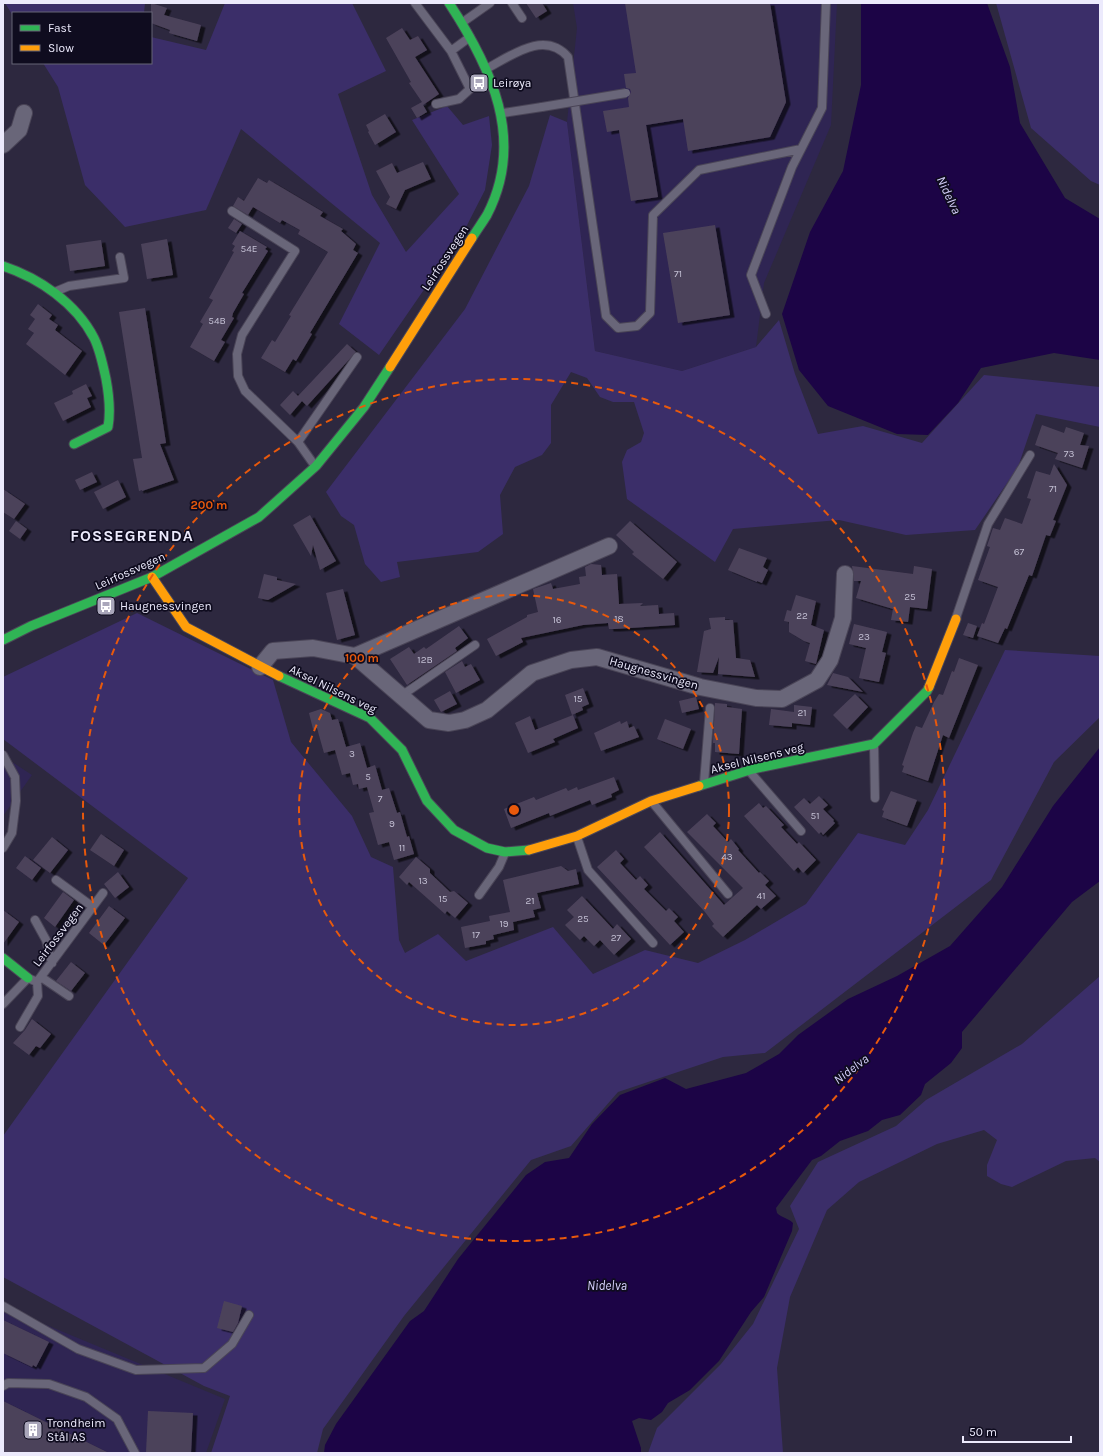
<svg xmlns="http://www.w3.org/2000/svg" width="1103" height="1456" font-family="Karla,sans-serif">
<defs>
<filter id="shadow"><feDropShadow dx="4.5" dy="2.5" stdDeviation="0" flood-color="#0009"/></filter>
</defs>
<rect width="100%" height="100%" fill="#2d283f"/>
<path fill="#2f2553" d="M573 3H837L831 125 764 283 756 347 682 371 595 351 567 122 577 28Z
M3 756 32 775 3 816Z
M3 1307 225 1399 206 1453H3Z"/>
<path fill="#3b2e69" d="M5 3H145L144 13H13V16Z
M225 3H352L386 71 338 94 372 195 406 252 459 194 412 120 447 106 463 125 489 116 492 145 485 190 463 233 379 355 339 324 380 243 241 129 206 210 125 227 85 185 58 87 43 63H151V37L206 50Z
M996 3H1100V185L1091 181 1031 128Z
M550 115 567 122 595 351 682 371 756 347 779 320 795 374 818 434 863 426 922 443 984 375 1100 387V427L1036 414 1018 467 975 530 906 535 839 520 733 529 715 562 627 499 622 462 627 450 641 442 644 433 634 402H613L600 397 587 378 571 372 551 405V443L542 455 515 467 500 495 503 534 478 552 397 562 400 577 381 582 365 564 354 525 341 516 326 492 465 309 529 186Z
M137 613 273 680 291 742 352 816 371 857 393 867 399 940 405 953 438 934 466 961 553 927 593 974 645 950 698 963 745 940 806 904 858 833 905 845 928 810 1005 650 1100 656V717L1054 762 991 880 765 1053 723 1057 618 1092 571 1146 531 1160 404 1316 323 1429 317 1453H211L230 1396 204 1386 3 1277V1136L188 878 3 739V677Z
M1100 976V1162L1095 1158 1066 1161 1012 1187 1001 1184 987 1176V1165L997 1140 984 1130 937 1144 859 1182 827 1210 790 1297 777 1368 783 1453H648L657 1428 721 1364 753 1324 799 1229 790 1206 818 1162 896 1126 926 1100 1022 1044Z"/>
<path fill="#1c0446" d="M861 3H987L1010 67 1020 123 1065 198 1100 219V360L1054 353 981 368 958 403 928 435 897 434 828 406 799 370 782 314 810 232 843 171 861 85Z
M1100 747V881L1072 902 962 1032V1048L951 1063 925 1084 921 1095 900 1115 882 1120 868 1131 840 1141 821 1156 812 1160 776 1208 777 1213C782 1218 788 1218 793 1223L792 1231 764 1297 751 1312 719 1361 690 1390 668 1403 662 1412 651 1420 639 1418 632 1421 641 1448V1453H324L325 1445 336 1424 410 1321 424 1311 458 1259 526 1175 545 1162 569 1158 592 1124 620 1095 665 1078 686 1089 746 1073 779 1054 798 1035 848 999 897 976 950 946 1002 887 1053 806Z"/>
<path fill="#4c425a" filter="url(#shadow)" d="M151 3 167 8 164 15 201 25 197 41 169 33 170 30 151 23Z
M526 3H542L547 11 536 18Z
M625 3H770L786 102 770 137 688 151 683 119 646 125 658 197 631 201 619 130 607 132 603 111 629 107 628 98 631 92 630 89 626 88 624 74 636 73Z
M402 28 410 40 418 36 427 50 415 57 439 94 423 105 427 112 417 118 411 108 422 102 409 83 411 82 386 38Z
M385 114 396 132 375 145 368 132 369 131 366 125Z
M423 162 431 179 405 190 396 209 386 204 390 197 376 171 392 163 397 173Z
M258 178 267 183 269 180 323 212 320 216 343 229 341 231 356 244 353 250 358 253 310 333 312 334 296 361 293 359 285 372 261 358 272 340 275 342 291 316 289 315 328 252 298 234 300 230 282 220 280 223 253 207 248 215 233 206 238 197 244 201Z
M234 219 242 224 236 233 228 228Z
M715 225 730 315 678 323 663 233Z
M240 231 267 247 265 249 268 251 242 293 244 294 233 313 232 317 234 318 221 340 225 342 214 361 190 347 203 324 200 322 213 300 209 298 234 252 232 251 235 246 232 244Z
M167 239 173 275 147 279 141 244Z
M101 240 105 266 70 271 66 245Z
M38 304 52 315 49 319 58 325 55 330 82 351 65 375 26 344 34 333 28 329 35 319 30 315Z
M145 308 166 443 160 444 174 480 142 491V490L139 491 133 459 142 458 119 312Z
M347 344 356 352 307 406 302 401 290 415 280 405 293 391 298 396Z
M86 384 92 396 87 398 91 407 63 421 54 403 73 394 72 391Z
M1042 425 1064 433 1066 427 1084 433 1080 445 1089 446 1082 468 1055 459 1058 453 1035 445Z
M1054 464 1067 485 1053 520 1056 521 1050 536 1046 535 1032 576 1029 575 1007 629 1005 628 998 643 977 636 982 623 984 624 987 616 998 587 978 580 990 547 987 546 993 528 1000 530 1005 518 1022 524 1031 499 1027 498 1036 471 1050 475Z
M92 472 97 482 80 490 75 480Z
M118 480 126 497 103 509 94 492Z
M3 489 25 504 14 519 3 512Z
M310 515 336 561 320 570 313 545 311 556 293 525Z
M16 521 27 529 20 539 9 531Z
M630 521 677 562 663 579 632 554 634 552 616 535Z
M739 548 767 558 763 567 768 570 762 583 757 581V582L728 570Z
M591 564 601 565 602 575 617 574 619 604 643 603 640 606 658 605 659 614 674 613 675 625 615 629H609L608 623 583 625 521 638 523 642 496 656 487 639 527 617V615L538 612 533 589 551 583 553 589 580 584 579 577 586 576 585 567Z
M852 566 913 574 914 566 932 569 927 609 910 607 908 622 891 620 893 609 856 598 861 581H854Z
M264 574 277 577V580L296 584 268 600 258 598Z
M343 589 355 635 337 640 326 593Z
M796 595 816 601 811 625 824 630 816 664 805 661 810 643 804 641 789 632V622L784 621 787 610 791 611Z
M725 617V620H733L736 658 750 660 755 677 718 674 719 657 713 673 697 672 704 631 711 629 709 618Z
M968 623 977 626 973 638 963 635Z
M854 624 887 632 882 652 886 653 879 682 859 678 866 648 849 644Z
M459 626 468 638 455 648 457 651 407 685 390 659 409 647 414 654 424 647 426 649Z
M959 658 978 665 949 738 943 735 928 781 902 772 904 766 902 765 913 733 916 726 922 728 934 702 939 694 943 695 952 671 954 672Z
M462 661 465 667 471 664 480 680 456 693 445 672Z
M833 673 848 677 863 692 827 685Z
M583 688 589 704 582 707 583 710 572 715 565 695Z
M450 691 457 704 441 712 434 700Z
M855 694 868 707 847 729 833 715Z
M696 697 699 709 682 713 679 701Z
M715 703 727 704V707L742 709 739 754 715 752V743H713Z
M794 705 812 707 810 725 792 723V727L769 725 771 709 794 712Z
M321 709 330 713 332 720 338 719 346 747 360 743 367 768 375 765 382 790 389 788 397 813 400 812 407 837 409 836 414 854 394 860 389 842 378 845 369 813 374 812 367 787 359 789 358 784 353 785 350 773 342 775 335 750 324 753 317 728 313 729 309 713Z
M573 715 578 728 553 739 555 742 528 753 515 723 530 716 535 730Z
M665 719 691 729 683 749 657 739Z
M620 721 621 724 627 721 629 728 634 726 639 737 601 751 594 733Z
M614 777 619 790 611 794 612 797 592 805 590 800 550 816 549 813 511 828 504 809 534 797 536 800 566 788 568 791 577 787 578 790Z
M891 791 917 800 907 826 882 817 884 811 882 810Z
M819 796 828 805 823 809 834 820 833 821 835 823 823 835 821 832 819 834 794 807 804 798 810 804Z
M759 803 763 808 766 806 784 825 781 827 797 844 799 842 816 860 803 873 798 867 794 871 744 816Z
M707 814 716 823 713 826 728 842 731 839 739 849 738 850 759 873 760 872 769 881 765 885 776 896 761 909 757 905 723 937 712 926 714 924 705 912 644 847 660 832 724 905 743 888 687 832Z
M101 834 124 850 114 866 90 850Z
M52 837 68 850 50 873 33 860Z
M616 850 624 859 620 863 636 880 640 876 648 885 644 889 666 911 669 908 678 917 674 921 684 932 670 945 597 867Z
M25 856 41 868 32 880 16 868Z
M416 857 430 869V873L450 892 454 891 468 903 455 918 447 911 445 914 409 882 407 885 399 877Z
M561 866 568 871 576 869 579 884 537 893 541 908 533 910 535 917 513 922 514 930 493 935 494 939 486 941V944L465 948 461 927 490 921 489 916 510 912 503 880Z
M118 872 129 887 115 898 104 884Z
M63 892 74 900 55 927 44 918Z
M582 896 613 929 617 924 631 939 614 955 600 940 594 946 584 936 580 940 565 925 574 917 567 910Z
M109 906 125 918 104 945 89 933Z
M3 910 19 922 3 944Z
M71 962 85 973 71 991 56 981Z
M32 1019 51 1034 40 1048 36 1046 29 1055 13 1043 25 1030Z
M224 1301 242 1306 238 1323 233 1332 217 1328Z
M3 1320 49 1342 36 1367 33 1365 32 1367 3 1353Z
M3 1401 109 1453H3Z
M148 1411 193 1413 191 1453H146Z"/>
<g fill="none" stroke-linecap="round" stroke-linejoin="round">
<g stroke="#4a4557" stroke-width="10">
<path id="lane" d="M415 3 451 51 470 89 459 99 436 104
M512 3 522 18
M463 22 490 3
M451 51 470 37
M488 68C512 55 545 30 568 57L606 316 618 328 637 326 650 313 653 215 699 170 801 149
M503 113 542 107
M232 211 295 251 242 335 237 354 238 376 245 391 298 442 315 466
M57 291 69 286 124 278 120 257
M766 314 751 275 792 167 822 108 826 3
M298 442 357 357
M956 618 988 524 1030 455
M401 696 475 645
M874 744 875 798
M3 755 15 777 16 801 12 833 3 848
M750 772 801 831
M704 783 710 708
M653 803 728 894
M577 837 588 870 653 943
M56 880 93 907
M479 895 499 867 505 853
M35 920 46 940 52 963
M41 977 69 996
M3 1004 28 978 37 982 103 893
M20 1027 38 996 37 982
M3 1306 78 1349 136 1370 204 1368 232 1344 249 1315
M3 1386 8 1383 49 1384 86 1397 117 1419 135 1453"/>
</g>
<g stroke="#4a4557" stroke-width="18">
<path id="street" d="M3 145 19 130 24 113
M355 656 429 720 449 723 465 720 487 710 532 673 571 660 597 657 700 687 756 698 782 699 817 680 830 660 843 618 845 574
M260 667 273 651 313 648 355 656 609 546"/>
</g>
<g stroke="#4a4557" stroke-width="11">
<path id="fast" d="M449 3C491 67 526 140 487 215 482 223 477 230 472 238
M3 266C39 278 76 303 94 338 100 350 103 365 106 379 109 395 111 410 108 427L74 444
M3 640 31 626 152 577 259 517 316 466 364 407 390 367
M279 676 370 718 402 750 427 801 454 830 487 848 505 852 529 850
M699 786 753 769 874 744 927 691 929 687
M3 958 28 978"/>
</g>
<g stroke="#4a4557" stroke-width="11">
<path id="slow" d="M390 367 472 238
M152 577 186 627 279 676
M929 687 956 619
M529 850 577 836 651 801 699 786"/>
</g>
<use href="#lane" stroke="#696679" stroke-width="8"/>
<use href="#street" stroke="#696679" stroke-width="16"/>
<use href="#fast" stroke="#30b455" stroke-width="9"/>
<use href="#slow" stroke="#ff9f0a" stroke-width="9"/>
<g stroke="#4a4557" stroke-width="10" stroke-linecap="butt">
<path id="lane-bridge" d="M542 107 626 93"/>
</g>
<use href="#lane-bridge" stroke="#696679" stroke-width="8"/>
</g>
<g fill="none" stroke="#e8590c" stroke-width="2" stroke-dasharray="7 5">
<circle cx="514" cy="810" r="215"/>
<circle cx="514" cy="810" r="431"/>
</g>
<defs>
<g id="bus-square" transform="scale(1)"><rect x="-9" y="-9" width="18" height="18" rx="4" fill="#a9a6ba" stroke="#0f0c1f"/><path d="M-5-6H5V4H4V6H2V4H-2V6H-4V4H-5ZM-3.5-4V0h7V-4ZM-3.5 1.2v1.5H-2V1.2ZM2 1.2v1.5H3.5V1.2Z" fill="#fff"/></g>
<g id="building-square" transform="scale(1)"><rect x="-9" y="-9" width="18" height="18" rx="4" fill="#a9a6ba" stroke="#0f0c1f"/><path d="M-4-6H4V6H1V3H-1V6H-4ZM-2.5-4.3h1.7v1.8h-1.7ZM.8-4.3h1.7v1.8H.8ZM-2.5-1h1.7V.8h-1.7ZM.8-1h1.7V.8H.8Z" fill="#fff"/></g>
</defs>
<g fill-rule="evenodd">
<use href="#bus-square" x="479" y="83"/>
<use href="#bus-square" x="106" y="606"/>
<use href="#building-square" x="33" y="1430"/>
</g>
<g text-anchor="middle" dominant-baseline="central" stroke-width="3.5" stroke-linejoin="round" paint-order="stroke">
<g font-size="10" fill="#c4c0d4">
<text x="249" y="249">54E</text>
<text x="678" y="274">71</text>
<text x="217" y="321">54B</text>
<text x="1069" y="454">73</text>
<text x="1053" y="489">71</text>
<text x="1019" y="552">67</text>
<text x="910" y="597">25</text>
<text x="802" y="616">22</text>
<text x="619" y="619">18</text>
<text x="557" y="620">16</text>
<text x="864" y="637">23</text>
<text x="425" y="660">12B</text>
<text x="578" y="699">15</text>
<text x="802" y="713">21</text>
<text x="352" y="754">3</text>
<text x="368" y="777">5</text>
<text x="380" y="799">7</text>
<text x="815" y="816">51</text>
<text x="392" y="824">9</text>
<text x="402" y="848">11</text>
<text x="727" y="857">43</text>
<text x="423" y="881">13</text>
<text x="761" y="896">41</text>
<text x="443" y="899">15</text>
<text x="530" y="901">21</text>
<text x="583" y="919">25</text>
<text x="504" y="924">19</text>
<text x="476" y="935">17</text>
<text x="616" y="938">27</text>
</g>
<g font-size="12" fill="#eceafc" stroke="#0f0c1f" text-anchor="start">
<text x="493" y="83">Leirøya</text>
<text x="120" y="606">Haugnessvingen</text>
<text x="47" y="1423">Trondheim<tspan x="47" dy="14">Stål AS</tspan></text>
</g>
<g font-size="12" fill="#eceafc" stroke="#0f0c1f">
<text transform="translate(445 258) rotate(-57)">Leirfossvegen</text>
<text transform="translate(130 571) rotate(-24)">Leirfossvegen</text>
<text transform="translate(654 673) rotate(16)">Haugnessvingen</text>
<text transform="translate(333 689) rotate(26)">Aksel Nilsens veg</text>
<text transform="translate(757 758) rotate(-14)">Aksel Nilsens veg</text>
<text transform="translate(58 935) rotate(-53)">Leirfossvegen</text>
</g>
<g font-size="13" font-style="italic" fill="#d5d1fc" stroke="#0f0c1f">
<text transform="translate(949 195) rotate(65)">Nidelva</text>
<text transform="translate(851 1069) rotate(-37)">Nidelva</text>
<text x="607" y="1285">Nidelva</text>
</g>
<g font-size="16" font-weight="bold" letter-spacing="1" fill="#eceafc" stroke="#0f0c1f">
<text x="132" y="535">FOSSEGRENDA</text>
</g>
</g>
<circle cx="514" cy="810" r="6" fill="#e8590c" stroke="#0f0c1f" stroke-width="2"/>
<g font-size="12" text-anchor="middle" font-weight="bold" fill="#e8590c" stroke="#0f0c1f" stroke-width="3.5" stroke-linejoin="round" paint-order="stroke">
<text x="209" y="509">200 m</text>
<text x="362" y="662">100 m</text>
</g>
<rect width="1103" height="1456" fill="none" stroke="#eceafc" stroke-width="8"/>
<rect x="12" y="12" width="140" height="52" fill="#0f0c1f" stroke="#676577"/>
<rect x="20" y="25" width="20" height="6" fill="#30b455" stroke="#676577"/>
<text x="48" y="32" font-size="12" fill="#eceafc">Fast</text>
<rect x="20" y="45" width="20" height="6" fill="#ff9f0a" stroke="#676577"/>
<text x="48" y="52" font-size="12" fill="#eceafc">Slow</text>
<path d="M963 1436v6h108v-6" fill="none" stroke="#eceafc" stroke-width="2"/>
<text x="969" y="1436" font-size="12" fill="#eceafc" stroke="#0f0c1f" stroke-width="3" paint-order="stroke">50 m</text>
</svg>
